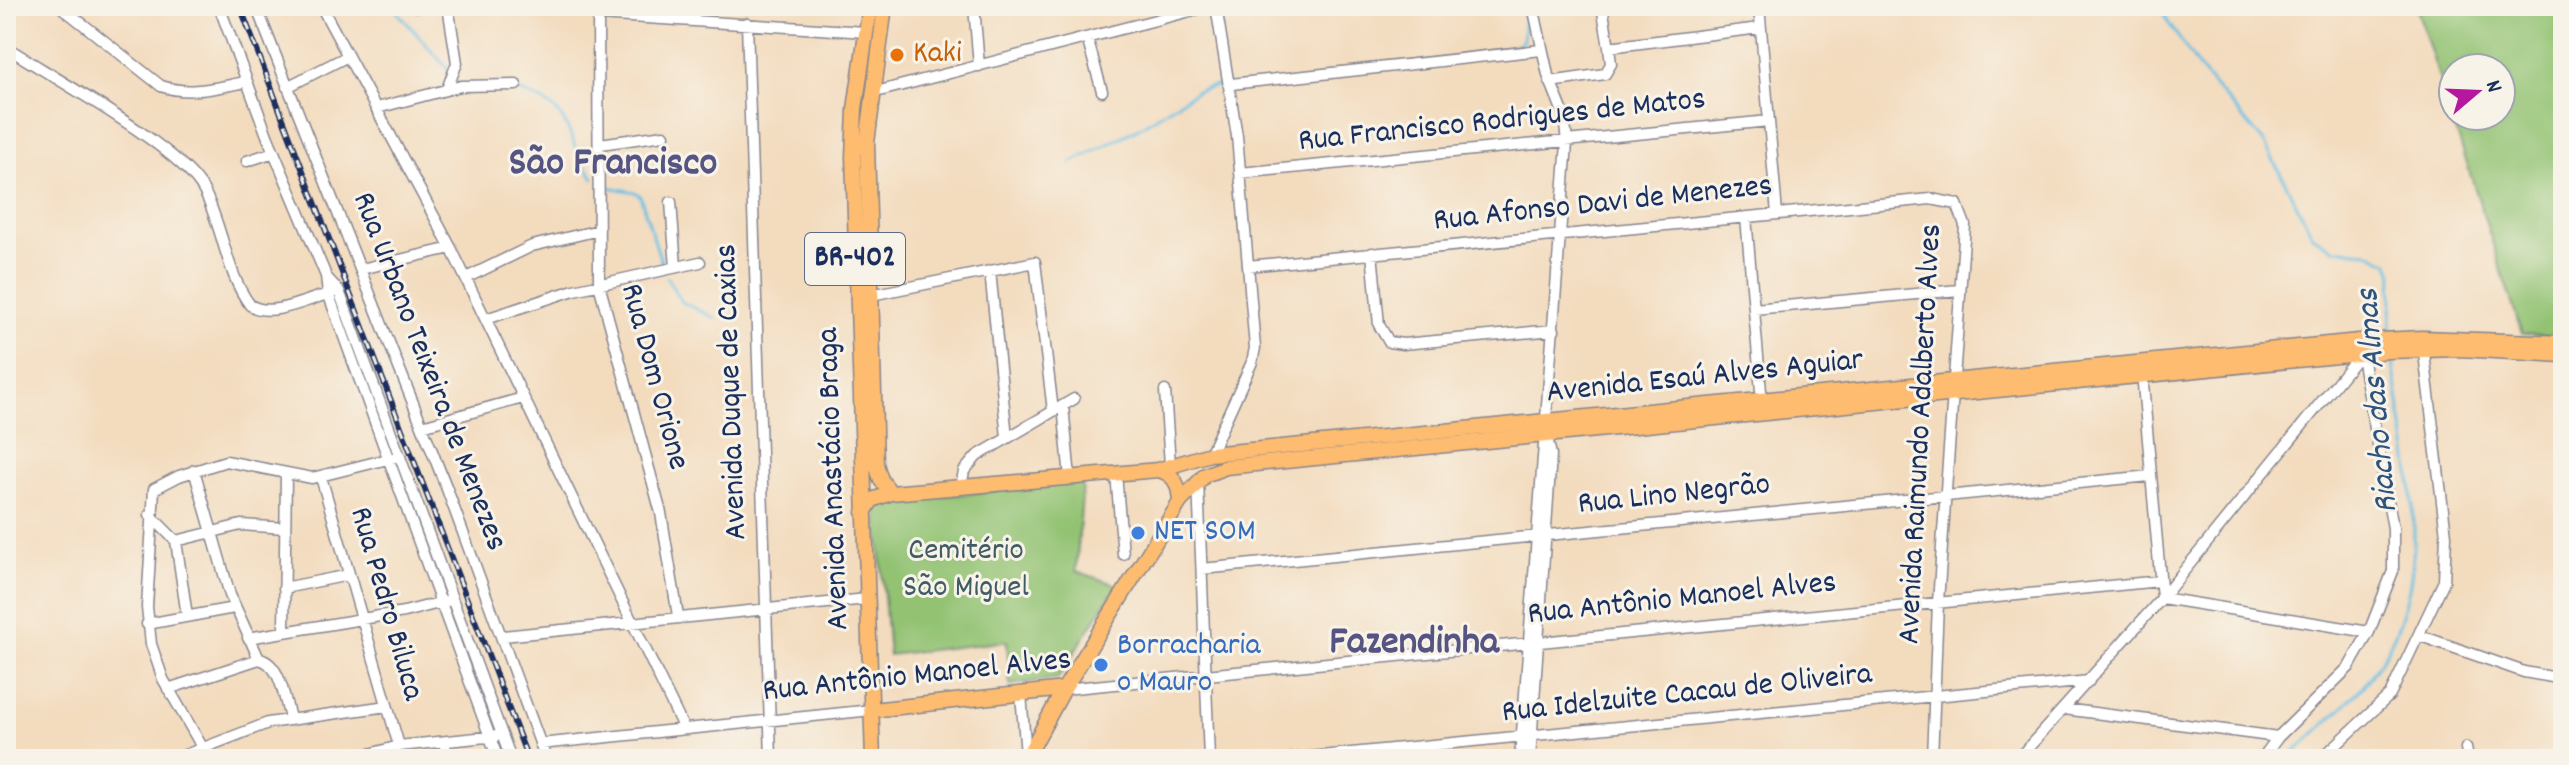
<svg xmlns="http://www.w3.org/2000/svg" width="2569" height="765" font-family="Dekko,sans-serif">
<rect width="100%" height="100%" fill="#f7f3e8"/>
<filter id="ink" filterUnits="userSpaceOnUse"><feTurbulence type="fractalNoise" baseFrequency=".0125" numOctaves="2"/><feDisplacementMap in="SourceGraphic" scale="16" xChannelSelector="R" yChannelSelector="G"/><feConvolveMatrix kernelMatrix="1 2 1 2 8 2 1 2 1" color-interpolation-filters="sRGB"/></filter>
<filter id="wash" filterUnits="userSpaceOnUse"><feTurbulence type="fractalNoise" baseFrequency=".006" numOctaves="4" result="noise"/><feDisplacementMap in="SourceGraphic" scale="32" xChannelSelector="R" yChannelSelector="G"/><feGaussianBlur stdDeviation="1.8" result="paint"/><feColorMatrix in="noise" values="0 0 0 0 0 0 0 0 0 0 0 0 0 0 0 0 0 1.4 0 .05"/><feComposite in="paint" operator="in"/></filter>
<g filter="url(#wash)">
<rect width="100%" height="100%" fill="#f3dbbe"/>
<path fill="#92c272" stroke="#567868" stroke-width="2" fill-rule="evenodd" d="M598 6H715V20L598 15Z
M2416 6H2563V336L2522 334ZM2453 68H2501V116H2453Z
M1083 483 1076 571 1117 585 1058 678 1010 685 1007 641 889 655 876 502Z"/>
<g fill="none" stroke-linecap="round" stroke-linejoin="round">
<path stroke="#66bfe3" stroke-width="3" d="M392 6 448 69
M2157 6 2202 72 2264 142 2313 236 2333 249 2368 252 2389 263 2393 274 2390 336
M1512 48 1523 41 1525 6
M517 91C580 109 560 136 594 178
M1071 163 1137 129 1197 91 1227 83
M603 186 635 192 640 196 662 264
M667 278 682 302 715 318
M2289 759C2315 730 2348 707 2371 676 2443 578 2406 465 2392 355"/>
</g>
</g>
<g filter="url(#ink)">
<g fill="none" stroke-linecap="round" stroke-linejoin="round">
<g stroke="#87858e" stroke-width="13">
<path id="minor" d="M60 6 161 86C190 96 217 87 246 82
M219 6 268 138 326 276 328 293 498 759
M256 6 447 489 546 759
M321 6 451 248 684 729
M415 6H436
M598 6 599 284 661 513 678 616
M974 6 979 66
M1602 6 1609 47
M1759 6 1777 214
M598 15 866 32
M747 23 771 759
M1087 38 1102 91
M6 47C52 77 182 148 204 191 223 227 226 273 250 305 271 319 311 298 334 292
M1550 82 1605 74 1611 64 1609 47 1760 28
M1231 84 1541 50
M287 87 348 56
M447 89 457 63 448 6
M872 93 1210 6
M377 108 461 86 516 85
M600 144 664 135
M247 161 274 152
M1240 173 1769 121
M671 202 676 267
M1746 217 1762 403
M1372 253 1379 325 1389 342 1403 344 1554 330
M1248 266 1931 199 1957 204 1965 225 1938 602 1932 759
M361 269 451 248
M990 271 1007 437
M327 278 339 291 511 759
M466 278 532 246 599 230
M866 296 1035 262 1053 411
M1754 309 1959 290
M486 319 574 290 700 262
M2142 373 2162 598 2369 632
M1165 391 1170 465
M1063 406 1070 478
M422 426 523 398
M1210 454 1252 362 1255 348 1237 136 1216 6
M194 470 230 595 259 659C281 663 284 699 290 718
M1116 474 1123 554
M321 477 399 746
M1198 481 1209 759
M961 487 964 471 977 456 1074 399
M150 515 176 541 187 616
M176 541 241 525 285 528
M1202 569 2150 476
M284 588 349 575
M147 624 234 608
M284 630 286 474
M503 636 867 599
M2421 636 2524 672 2563 679
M248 638 404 612 447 601
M168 689 259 659
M1064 689 2160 581
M1021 694 1026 755
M2064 709 2278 737
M444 742 448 759
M540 744 872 710
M2466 748 2468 759
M175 759 268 723 387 706
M209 759 163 679 151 644 147 607 154 489 179 476 226 461 312 478 400 456
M352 759 399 746 496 736
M1290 759 2089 681
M1520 759 1567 143 1564 115 1548 75 1533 6
M1530 759 1551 455 1547 437
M2018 759 2162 598 2361 353
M2262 759 2278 737 2349 667 2369 632 2393 571V528L2361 351
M2321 759 2390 695 2444 581 2446 535 2423 345"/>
</g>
<g stroke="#87858e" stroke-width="17">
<path id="major" d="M870 6 855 109 853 157 873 759
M885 6 867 143 876 464 881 480 891 493
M1158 470C1175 474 1179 485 1180 502
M864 512 872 500 891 493 1158 470 1210 454 2359 341 2422 338 2563 343
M872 710 1064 689
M1026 759 1064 689 1180 502 1205 475 1226 467 2388 351 2460 349 2563 355"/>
</g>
<use href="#minor" stroke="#fff" stroke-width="10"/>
<use href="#major" stroke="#fdbc70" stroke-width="14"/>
<g stroke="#1b2f5e" stroke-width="6">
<path id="rail" d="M240 6 528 759"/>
</g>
<use href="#rail" stroke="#f7f3e8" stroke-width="3" stroke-dasharray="9" stroke-linecap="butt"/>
</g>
</g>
<circle fill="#e8710a" stroke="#f7f3e8" stroke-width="3" cx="897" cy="55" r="8"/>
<g fill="#3f7fe0" stroke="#f7f3e8" stroke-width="3">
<circle cx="1138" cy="533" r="8"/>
<circle cx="1101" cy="665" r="8"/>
</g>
<g text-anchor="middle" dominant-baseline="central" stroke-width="6" stroke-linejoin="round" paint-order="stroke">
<rect fill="#f7f3e8" stroke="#5d6a87" stroke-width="2" x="805" y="233" width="100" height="52" rx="6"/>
<g font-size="30" font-weight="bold" fill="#1b2f5e">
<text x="855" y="259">BR-402</text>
</g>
<g font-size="32" fill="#c56008" stroke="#f7f3e8" text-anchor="start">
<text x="913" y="55">Kaki</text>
</g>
<g font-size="32" fill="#1b2f5e" stroke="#f7f3e8">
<text transform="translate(1502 122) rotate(-6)">Rua Francisco Rodrigues de Matos</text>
<text transform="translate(1603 205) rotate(-6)">Rua Afonso Davi de Menezes</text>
<text transform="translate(428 372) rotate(69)">Rua Urbano Teixeira de Menezes</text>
<text transform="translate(653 377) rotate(75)">Rua Dom Orione</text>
<text transform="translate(1705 378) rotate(-6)">Avenida Esaú Alves Aguiar</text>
<text transform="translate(733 392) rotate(-92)">Avenida Duque de Caxias</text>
<text transform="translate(1922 434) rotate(-87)">Avenida Raimundo Adalberto Alves</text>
<text transform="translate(835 479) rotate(-92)">Avenida Anastácio Braga</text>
<text transform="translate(1674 496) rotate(-6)">Rua Lino Negrão</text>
<text transform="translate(1682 600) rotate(-6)">Rua Antônio Manoel Alves</text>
<text transform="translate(385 604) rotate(74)">Rua Pedro Biluca</text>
<text transform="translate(917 677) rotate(-6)">Rua Antônio Manoel Alves</text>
<text transform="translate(1687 695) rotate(-6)">Rua Idelzuite Cacau de Oliveira</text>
</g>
<g font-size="32" fill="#366cbe" stroke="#f7f3e8" text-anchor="start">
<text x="1154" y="533">NET SOM</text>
<text x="1117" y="647">Borracharia<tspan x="1117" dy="37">o Mauro</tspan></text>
</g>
<g font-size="32" fill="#3f5b64" stroke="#f7f3e8">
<text x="966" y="552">Cemitério<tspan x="966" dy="37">São Miguel</tspan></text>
</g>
<g font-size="34" font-style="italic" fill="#2e537f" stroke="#f7f3e8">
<text transform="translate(2379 401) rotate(-95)">Riacho das Almas</text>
</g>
<g font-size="40" font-weight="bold" fill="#555483" stroke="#f7f3e8">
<text x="613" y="165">São Francisco</text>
<text x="1414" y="644">Fazendinha</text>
</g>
</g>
<rect width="2569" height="765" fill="none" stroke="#f7f3e8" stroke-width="32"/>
<g transform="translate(2477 92) rotate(71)"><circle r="38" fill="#f7f3e8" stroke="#9fa5b1" stroke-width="2"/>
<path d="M0-6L14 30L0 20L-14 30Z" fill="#b5179e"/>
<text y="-12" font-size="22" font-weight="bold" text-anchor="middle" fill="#1b2f5e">N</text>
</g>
</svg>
